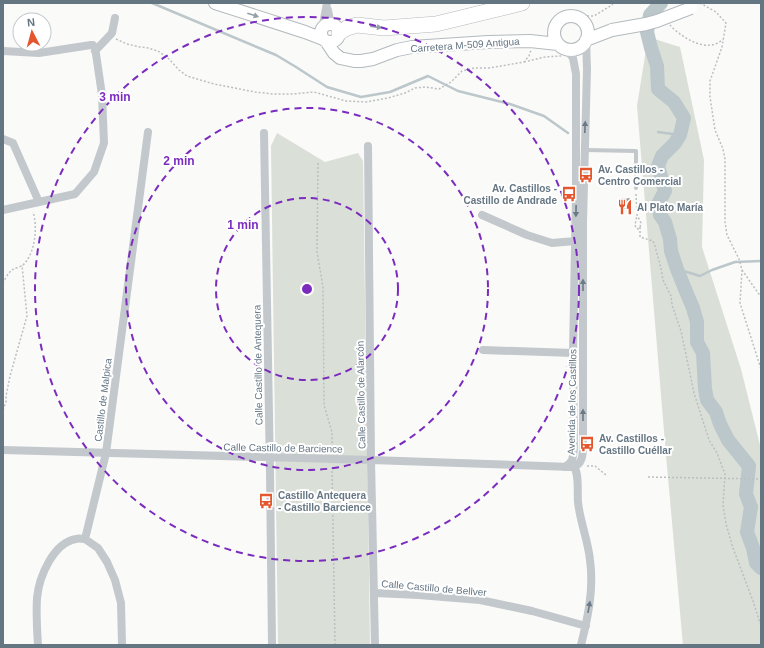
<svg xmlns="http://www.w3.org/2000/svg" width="764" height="648" font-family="Helvetica,sans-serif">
<rect width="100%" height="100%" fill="#fafaf8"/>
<path fill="#dadfd7" d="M648 37 680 47 704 160 702 247 741 369 761 449V645H683L666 455 637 106Z
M277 133 325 162 358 153 363 161 370 645H278L271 146Z"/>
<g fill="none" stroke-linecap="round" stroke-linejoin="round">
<path stroke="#bbc7cb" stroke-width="2.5" d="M152 3 276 55 296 67 327 87 361 97 390 92 428 76 458 91 510 104 544 116 568 133
M658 132 680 135
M677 269 700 276 712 270 735 262 761 261"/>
<path stroke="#bbc7cb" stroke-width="14" d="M661 3 650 15 647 32 651 48 657 66 658 89 674 102 684 118 680 135 675 143 662 156 658 166 665 191 658 204 660 215 665 222 670 239 671 251 677 269 685 289 693 308 697 322V342L703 353 705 389 707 400 716 412 720 424 728 440 749 466 746 494 751 507 747 532 753 548 756 563 761 568"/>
<g stroke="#b3babf" stroke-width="14">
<path id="secondary" d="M215 3 305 32 323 39
M554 33a17 17 0 1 1 34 0a17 17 0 1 1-34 0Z
M321 33a9 9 0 1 1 18 0a9 9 0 1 1-18 0Z
M586 40 612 30
M326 41 334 53 340 58 354 61H361L373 59 397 50 412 47 488 42 530 41 558 44"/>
</g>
<g stroke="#b4b9bd" stroke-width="16">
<path id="highway" d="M339 33 347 28 357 25 384 28 436 24 522 3"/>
</g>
<path stroke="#bbbfc2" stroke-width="1.5" stroke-dasharray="2 2" stroke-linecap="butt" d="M700 3 716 12 726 23 722 47 710 81V97L715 130 723 149 725 159V222L727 235 739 259 742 270 740 303 761 369
M571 16H594L612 5 613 3
M670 25C679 35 697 47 711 45 715 45 719 42 723 40
M116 39 127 44 140 47 148 48 158 51 169 59 179 70 187 76 214 84 255 92 273 94H293L314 92 346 101 366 102 388 98 405 93 415 88 425 87 439 89 444 86 451 82 462 71 474 68H489L524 62 529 56 531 50
M524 62 545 57 561 56
M318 163 317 252 323 287 324 405 332 432V451
M636 194 637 215 641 223 640 227 638 229 636 228 635 225 637 215
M640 227V237L653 241 655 246 661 268 663 280 671 296 672 305 681 331 694 393 709 440 717 453 725 474 723 505 726 524 733 548 753 601 761 626
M742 270 761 297
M3 283C5 279 8 273 12 270 15 268 20 267 23 265 35 254 38 227 33 212
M3 410 6 402V396L10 376 27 316 22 265
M587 466H595L606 475
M332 467 335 645"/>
<path stroke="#c3c8cc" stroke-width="4" d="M585 150 636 151V188"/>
<path stroke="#c3c8cc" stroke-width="8" d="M328 10 331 25
M322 30 327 3
M3 51 39 53 91 45H93L95 47 102 95 104 143 94 172 75 194 3 210
M95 51 112 33 115 18
M264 133 270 472 272 645
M3 139 13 143 39 202
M368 146 371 460 375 645
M482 215 527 235 552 243 575 241
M483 350 573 353
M3 450 371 460 571 467C583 466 583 454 583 444V222L587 69 586 40
M572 464C580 471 577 491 578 502 580 522 588 540 590 560 594 589 588 617 581 645
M564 467C573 464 573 457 574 448L573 353 576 194V74L573 58 566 49
M85 539 98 548 107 562 115 580 121 603 122 645
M375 593 419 595 480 600 532 611 586 626
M38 645C37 630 36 614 37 598 39 577 53 543 76 539 79 538 82 539 85 539L106 453 148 132"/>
<use href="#secondary" stroke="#fff" stroke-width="12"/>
<use href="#highway" stroke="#fff" stroke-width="15"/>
<g stroke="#b3babf" stroke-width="14" stroke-linecap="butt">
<path id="secondary-bridge" d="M612 30 646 24 657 21 691 8"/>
</g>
<path stroke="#bbbfc2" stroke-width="1.5" stroke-dasharray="2 2" stroke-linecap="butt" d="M648 477 761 479"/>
<use href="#secondary-bridge" stroke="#fff" stroke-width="12"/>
</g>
<path fill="#929a9f" d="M621 199H630V209H621Z"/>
<path fill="#aab3b9" stroke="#777d82" d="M621 199H630V206H621Z"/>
<defs><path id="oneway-solid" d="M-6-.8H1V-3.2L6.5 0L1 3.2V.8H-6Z"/></defs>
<g fill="#939fa8">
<use href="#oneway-solid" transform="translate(253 15) rotate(18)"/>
<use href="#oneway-solid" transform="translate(376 27) rotate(7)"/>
</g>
<g fill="#6a7a87">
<use href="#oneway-solid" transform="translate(585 127) rotate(-88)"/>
<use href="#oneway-solid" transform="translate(576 211) rotate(91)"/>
<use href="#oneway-solid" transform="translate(583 285) rotate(-90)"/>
<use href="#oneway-solid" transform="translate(583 415) rotate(-90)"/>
<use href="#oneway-solid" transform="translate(589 607) rotate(-80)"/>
</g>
<g fill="none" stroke="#7b2cbf" stroke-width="2" stroke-dasharray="7 5">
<circle cx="307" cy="289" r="91"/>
<circle cx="307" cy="289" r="181"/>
<circle cx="307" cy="289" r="272"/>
</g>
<defs>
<g id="bus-bare" transform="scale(1.2)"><path d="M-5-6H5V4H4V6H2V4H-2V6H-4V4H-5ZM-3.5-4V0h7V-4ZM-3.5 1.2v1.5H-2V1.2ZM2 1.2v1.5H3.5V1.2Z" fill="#e4572e" stroke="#fff" stroke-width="2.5" paint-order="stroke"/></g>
<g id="restaurant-bare" transform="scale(1.2)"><path d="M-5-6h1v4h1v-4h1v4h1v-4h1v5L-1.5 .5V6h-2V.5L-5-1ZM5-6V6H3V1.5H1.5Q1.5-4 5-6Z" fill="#e4572e" stroke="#fff" stroke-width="2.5" paint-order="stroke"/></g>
</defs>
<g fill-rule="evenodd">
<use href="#bus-bare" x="586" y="175"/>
<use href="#bus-bare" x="569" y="194"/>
<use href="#restaurant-bare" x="625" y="207"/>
<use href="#bus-bare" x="587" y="444"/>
<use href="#bus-bare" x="266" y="501"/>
</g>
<g text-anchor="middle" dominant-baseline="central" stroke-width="4" stroke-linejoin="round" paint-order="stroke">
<g font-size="10" fill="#657683" stroke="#fff">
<text transform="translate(465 45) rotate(-4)">Carretera M-509 Antigua</text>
<text transform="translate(258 365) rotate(-91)">Calle Castillo de Antequera</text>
<text transform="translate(361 395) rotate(-91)">Calle Castillo de Alarcón</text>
<text transform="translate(103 400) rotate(-83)">Castillo de Malpica</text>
<text transform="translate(572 402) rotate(-89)">Avenida de los Castillos</text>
<text transform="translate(283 448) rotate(1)">Calle Castillo de Barcience</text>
<text transform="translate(434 588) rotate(5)">Calle Castillo de Bellver</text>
</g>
<g font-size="10" font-weight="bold" fill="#657683" stroke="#fff" text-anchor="start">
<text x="598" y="169">Av. Castillos -<tspan x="598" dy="12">Centro Comercial</tspan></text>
<text x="557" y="188" text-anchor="end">Av. Castillos -<tspan x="557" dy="12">Castillo de Andrade</tspan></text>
<text x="637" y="207">Al Plato María</text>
<text x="599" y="438">Av. Castillos -<tspan x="599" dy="12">Castillo Cuéllar</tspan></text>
<text x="278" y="495">Castillo Antequera<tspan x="278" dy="12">- Castillo Barcience</tspan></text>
</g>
</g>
<circle cx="307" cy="289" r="6" fill="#7b2cbf" stroke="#fff" stroke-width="2"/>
<g font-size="12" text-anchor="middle" font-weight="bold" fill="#7b2cbf" stroke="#fff" stroke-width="4" stroke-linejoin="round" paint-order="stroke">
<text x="115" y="101">3 min</text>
<text x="179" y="165">2 min</text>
<text x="243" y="229">1 min</text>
</g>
<rect width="764" height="648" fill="none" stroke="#657683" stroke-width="8"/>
<g transform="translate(32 32) rotate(354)"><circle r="19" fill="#ffffff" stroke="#c1c8cd"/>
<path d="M0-3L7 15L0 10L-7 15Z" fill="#e4572e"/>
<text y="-6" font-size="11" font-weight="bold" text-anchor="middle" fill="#657683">N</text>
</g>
</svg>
